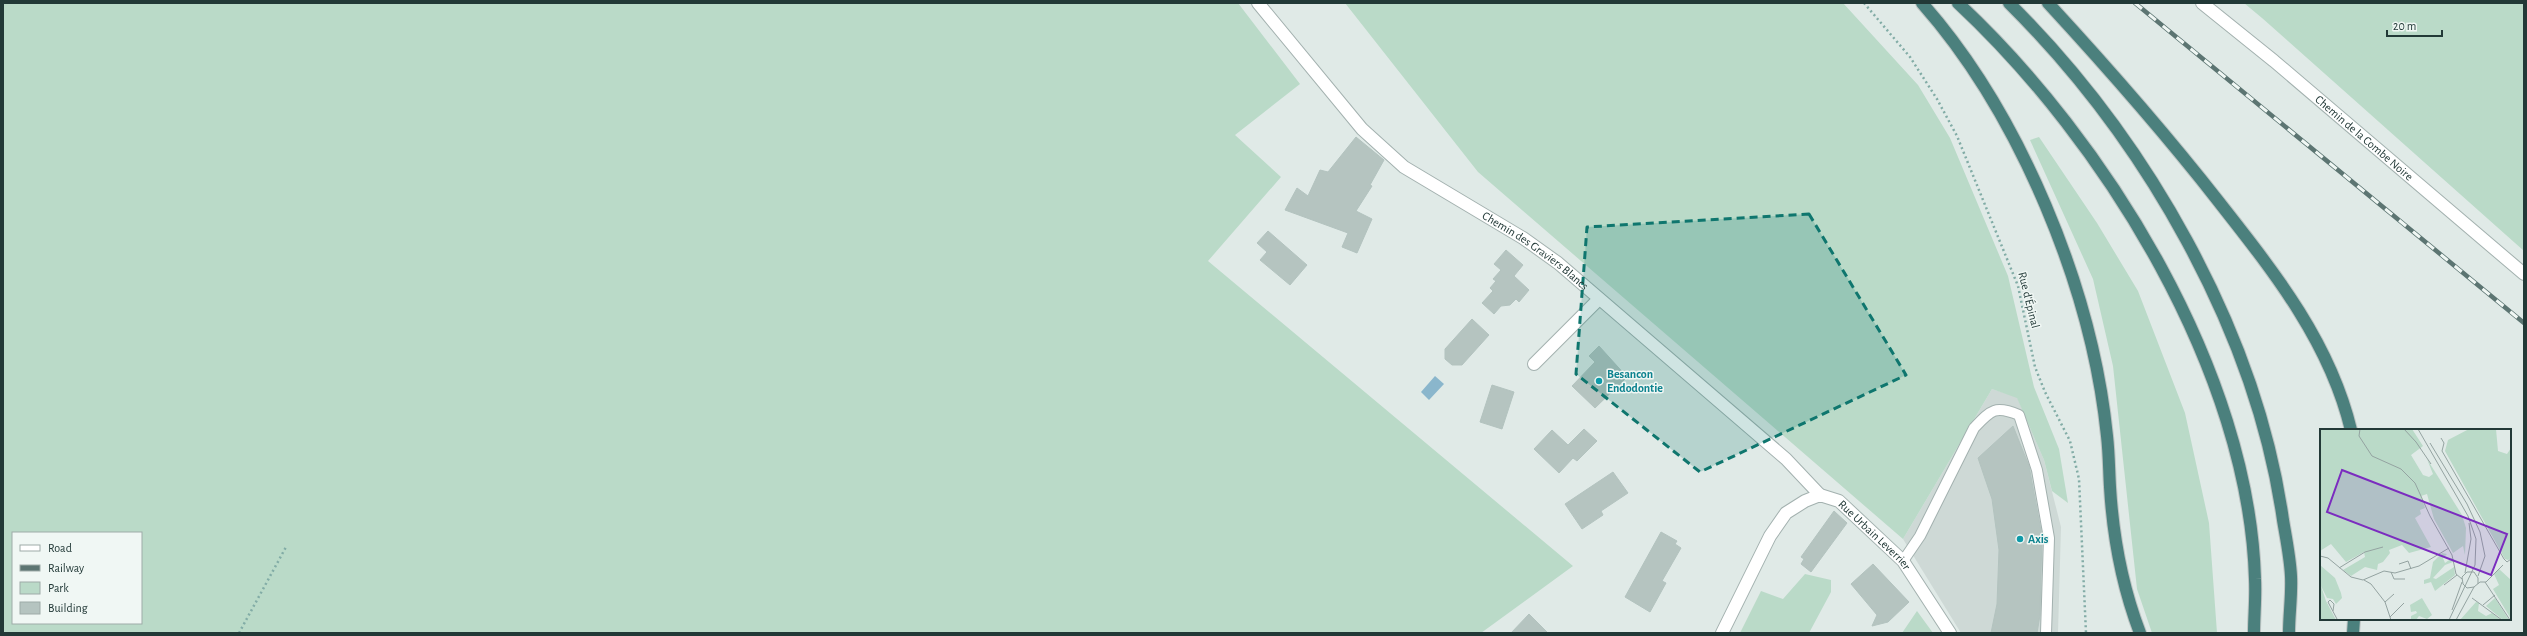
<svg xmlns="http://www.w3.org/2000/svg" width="2527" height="636" font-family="'Alegreya Sans',sans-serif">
<rect width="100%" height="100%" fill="#e0eae7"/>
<path fill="#ced9d6" d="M1992 389 2017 397 2044 460 2061 527 2058 633H1961L1903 539Z"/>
<path fill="#badac8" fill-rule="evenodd" d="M3 3H1238L1300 84 1235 135 1281 177 1208 261 1573 566 1481 633H3ZM13 533H141V623H13Z
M1345 3H1843L1918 85 1950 138 2008 276 2034 387 2059 449 2068 503 2052 491 2044 460 2017 398 1992 389 1903 539 1478 172Z
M2244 3H2524V251L2262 18Z
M2039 137 2097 223 2138 291 2185 413 2209 523 2217 633H2152L2137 589 2113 366 2093 279 2030 140Z
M1805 574 1831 580V592L1809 633H1740L1761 591 1783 599Z
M1917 611 1933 633H1902Z"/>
<path fill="#8ab6cc" d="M1435 376 1444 384 1429 400 1421 392Z"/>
<path fill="#b5c4c0" stroke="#b3c3bf" d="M1356 137 1384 160 1370 185 1372 186 1356 211 1372 219 1357 253 1342 247 1348 233 1285 210 1297 188 1308 196 1320 170 1328 172Z
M1268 231 1307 265 1290 285 1260 260 1267 252 1257 243Z
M1506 250 1523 265 1514 276 1529 290 1519 302 1516 299 1510 305 1501 306 1494 314 1482 303 1493 291 1490 288 1496 281 1493 279 1501 270 1494 264Z
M1472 319 1489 335 1462 365H1452L1445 359V349Z
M1599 346 1627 377 1595 408 1572 386 1595 362 1589 356Z
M1492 385 1514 392 1502 429 1480 422Z
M2013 426 2029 466 2042 536 2040 615 2037 633H1991L1997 604 1999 550 1992 499 1978 458Z
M1584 429 1597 441 1577 461 1573 458 1559 473 1534 449 1552 430 1568 445Z
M1613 472 1628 493 1601 511 1603 515 1582 529 1565 504Z
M1834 511 1847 523 1811 572 1801 564 1804 559 1801 557Z
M1661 532 1677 541 1675 544 1681 548 1662 581 1666 583 1650 612 1625 597Z
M1873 564 1909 602 1888 622 1872 626 1877 615 1851 584Z
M1529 614 1548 633H1511Z"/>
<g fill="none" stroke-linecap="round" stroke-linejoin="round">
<g stroke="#a3b1af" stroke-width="12">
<path id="service" d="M1903 561 1920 536 1974 428C1991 410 1995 405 2019 415L2037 470 2049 538 2046 633"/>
</g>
<g stroke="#a3b1af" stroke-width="14">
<g id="minor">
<path id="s1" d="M1258 3 1362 129 1404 167 1523 238 1558 263 1786 459 1820 495"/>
<path id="s2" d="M2202 3 2274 61 2524 274"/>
<path d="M1534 364 1599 299"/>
<path id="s3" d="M1722 633 1770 536 1786 513 1805 501 1820 495 1839 501 1903 561 1950 633"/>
</g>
</g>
<g stroke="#bdc4c3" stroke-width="14">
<path id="trunk" d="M1922 3C2020 114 2092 288 2107 436 2109 453 2109 470 2110 487 2113 537 2122 586 2140 633
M1958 3C2106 141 2249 372 2255 579 2256 597 2254 615 2254 633
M2009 3C2145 138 2256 330 2283 520 2286 538 2290 557 2291 576 2292 595 2289 614 2289 633
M2048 3C2107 67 2165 133 2219 202 2274 272 2330 342 2351 430
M2353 633 2354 619"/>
</g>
<path stroke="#82aca6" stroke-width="2.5" stroke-dasharray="2 3" stroke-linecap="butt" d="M1864 3 1910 57 1937 99 1957 136 2018 286 2035 367 2045 392 2070 441 2079 479 2086 633
M239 633 286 547"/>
<use href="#service" stroke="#fff" stroke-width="10"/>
<use href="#minor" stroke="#fff" stroke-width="12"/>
<use href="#trunk" stroke="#4b807d" stroke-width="12"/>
<g stroke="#5c7572" stroke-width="4.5">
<path id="rail" d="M2135 3 2524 323"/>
</g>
<use href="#rail" stroke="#f0f7f4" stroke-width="3" stroke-dasharray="9" stroke-linecap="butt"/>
</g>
<path fill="#0f766e" fill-opacity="0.2" stroke="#0f766e" stroke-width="3" stroke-dasharray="8 5" stroke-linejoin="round" d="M1809 214 1906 375 1700 472 1576 374 1587 227Z"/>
<g fill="#0f9aa8" stroke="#f0f7f4" stroke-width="1.5">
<circle cx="1599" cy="381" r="4"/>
<circle cx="2020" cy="539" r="4"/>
</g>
<g text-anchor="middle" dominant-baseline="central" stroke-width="3" stroke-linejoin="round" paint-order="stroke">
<g font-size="12" fill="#223937" stroke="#f0f7f4">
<text stroke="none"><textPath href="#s2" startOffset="211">Chemin de la Combe Noire</textPath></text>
<text stroke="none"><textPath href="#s1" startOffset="376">Chemin des Graviers Blancs</textPath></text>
<text transform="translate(2029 300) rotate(76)">Rue d'Épinal</text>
<text stroke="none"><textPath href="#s3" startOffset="244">Rue Urbain Leverrier</textPath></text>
</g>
<g font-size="12" font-weight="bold" fill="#0d838f" stroke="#f0f7f4" text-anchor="start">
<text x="1607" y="374">Besancon<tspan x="1607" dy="14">Endodontie</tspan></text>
<text x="2028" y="539">Axis</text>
</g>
</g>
<g transform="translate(2320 429)">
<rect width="191" height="191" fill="#e0eae7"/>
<path d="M0 0H92L103 17 91 26 103 46 109 48 113 45 107 30 142 86 146 99 145 126 143 117 133 124 114 90 107 65 101 67 105 79 100 81 101 85 95 89 111 118 89 124 82 116 69 121 70 124 63 133 58 135 57 141 45 138 31 147 23 141 45 128 44 123 26 133 11 115 0 122ZM149 0H176L178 22 187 25 191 19V129L188 131 185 130 125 22 128 11ZM122 124 127 125 123 129 125 134 132 129 133 133 125 136 113 149 116 150 134 138 135 146 115 162 111 153 104 155V151L110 149 113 133ZM0 136 15 149 21 164 22 169 16 175 13 170 7 169 1 157 6 172 16 191H0ZM179 140 191 151V190L173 160 179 156 174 145ZM102 169 112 186 107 190 99 187 96 191H91V187L97 184 96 182 91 183 90 176ZM175 169 189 191H183L166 177ZM156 173 159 174 158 182 166 187 172 184 181 191H140Z" fill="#badac8"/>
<path fill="none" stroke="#94a3a1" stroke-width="1" d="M40 0 39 7 52 27 81 40 95 54 110 87 132 126 136 145 142 150M84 0 96 13 111 35M98 0 148 87 156 110 155 136 129 191M121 9 124 14 122 22 184 130 187 133 191 130M110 14 147 75 160 103 165 127 158 147M0 127 8 129 31 148 43 151 64 142 75 144 99 137 129 119M79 135 88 132 91 140M19 139 45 123 63 118M71 143 74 150H85M145 144 151 110 149 94M44 151 51 155 65 173 71 191M165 153 190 191M166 153 183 136M158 155V149L154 143H147L142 148 143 155 147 159 154 158 160 153H166M124 156 137 146M152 169 182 191M65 173 74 165M163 176 175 166M132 181 142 153M13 182 14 175 10 171 8 173 17 190 18 191M70 188 84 174M136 191 154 158"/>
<path fill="#7b2cbf" fill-opacity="0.15" stroke="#7b2cbf" stroke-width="2" d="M22 41 187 105 171 146 7 83Z"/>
<rect width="191" height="191" fill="none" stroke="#223937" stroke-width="2"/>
</g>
<rect width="2527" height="636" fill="none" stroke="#223937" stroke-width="8"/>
<rect x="12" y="532" width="130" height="92" fill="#f0f7f4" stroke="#9eaba8"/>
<rect x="20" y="545" width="20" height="6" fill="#ffffff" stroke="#9eaba8"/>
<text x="48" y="552" font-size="12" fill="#223937">Road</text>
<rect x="20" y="565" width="20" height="6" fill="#5c7572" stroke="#9eaba8"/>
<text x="48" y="572" font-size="12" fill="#223937">Railway</text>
<rect x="20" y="582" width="20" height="12" fill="#badac8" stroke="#9eaba8"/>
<text x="48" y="592" font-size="12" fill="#223937">Park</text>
<rect x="20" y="602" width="20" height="12" fill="#b5c4c0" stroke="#9eaba8"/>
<text x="48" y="612" font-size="12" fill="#223937">Building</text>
<path d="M2387 30v6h55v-6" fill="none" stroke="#223937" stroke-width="2"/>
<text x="2393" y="30" font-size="12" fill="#223937" stroke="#f0f7f4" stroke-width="3" paint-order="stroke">20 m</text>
</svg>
